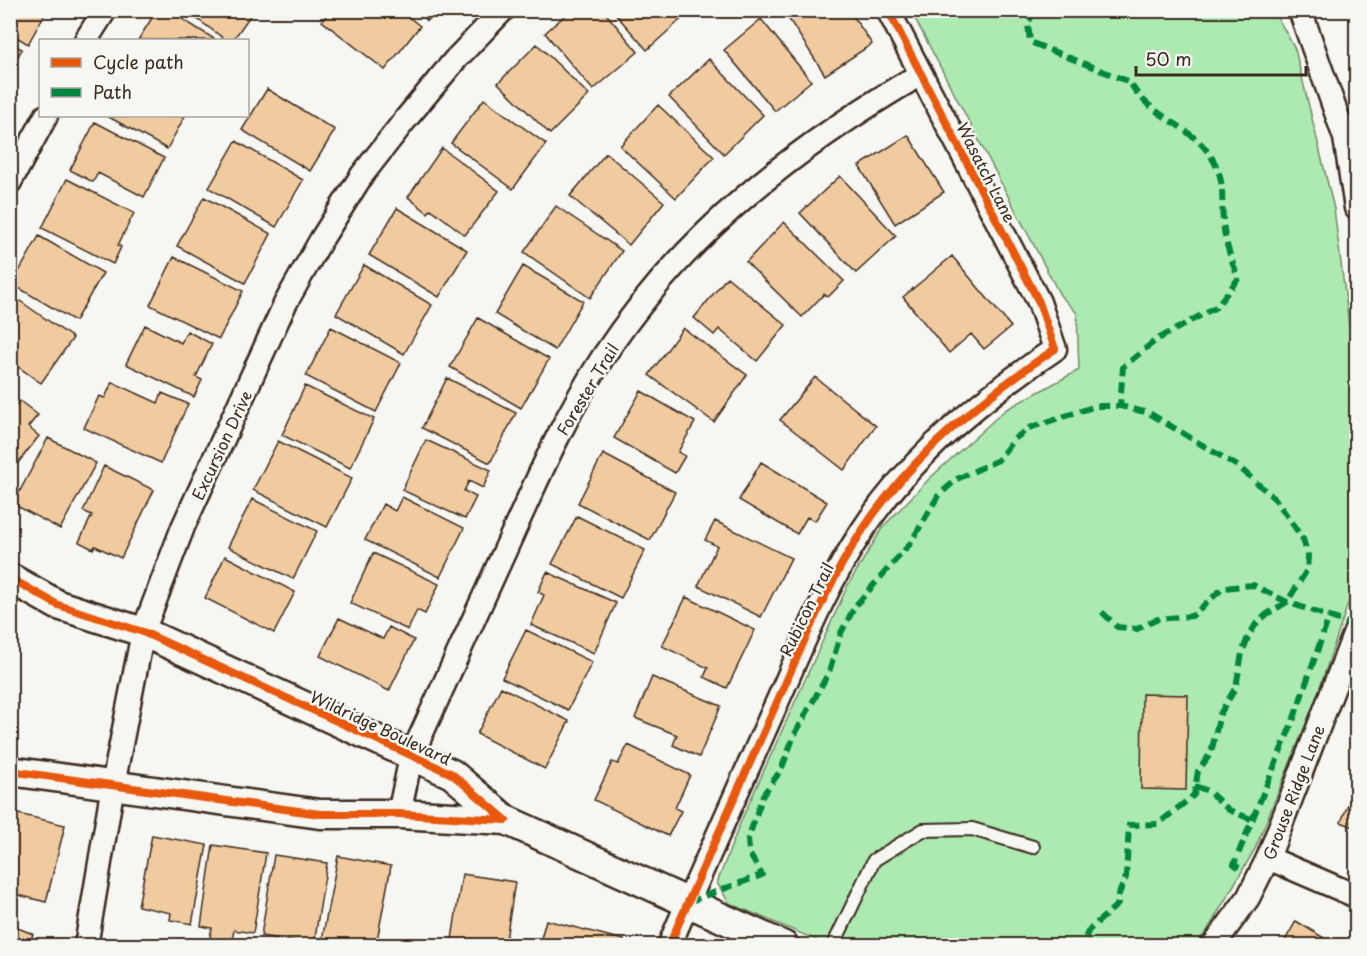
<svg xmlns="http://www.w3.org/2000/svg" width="1367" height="956" font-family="'Playpen Sans',sans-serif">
<rect width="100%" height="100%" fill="#f6f6f2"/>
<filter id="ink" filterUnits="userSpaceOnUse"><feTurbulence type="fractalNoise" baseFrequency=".0167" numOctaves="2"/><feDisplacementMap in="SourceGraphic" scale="12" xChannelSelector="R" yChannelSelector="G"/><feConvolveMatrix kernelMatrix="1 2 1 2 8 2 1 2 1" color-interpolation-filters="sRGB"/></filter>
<g filter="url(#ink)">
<path fill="#aceab1" stroke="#748a68" stroke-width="1.5" d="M911 11H1274L1295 49 1334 209 1353 356 1356 536 1351 595 1315 702 1255 849 1207 931 1194 946 828 945 729 903 717 883 741 821 848 585 883 527 930 478 1005 410 1079 370 1077 313 1060 295Z"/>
<path fill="#f0cba0" stroke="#3b2a1e" stroke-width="1.5" d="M10 10H47L28 44 10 33Z
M157 10H168L216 40H138Z
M185 10H254L233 40H226Z
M330 10H400L420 26 385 70 322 21Z
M417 10H437L427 21Z
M571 10H603L638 52 593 90 545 33Z
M612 10H686L688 13 647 50Z
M783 10H849L872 44 825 75Z
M761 19 811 81 775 111 724 50Z
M10 43 22 49 10 71Z
M537 44 589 95 550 134 498 83Z
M709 59 763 115 724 154 669 97Z
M267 89 335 130 310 171 242 130Z
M484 99 546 144 513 189 451 143Z
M658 105 714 157 676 198 620 146Z
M107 116H185L167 149Z
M95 122 164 158 144 197 98 173 93 182 70 170Z
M908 135 944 192 895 224 859 166Z
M236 141 303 180 276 227 209 188Z
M442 148 499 191 465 235 431 209 428 213 408 197Z
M606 153 664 202 629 245 570 196Z
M840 176 896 236 856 273 800 213Z
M67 179 134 213 118 245 121 247 113 264 42 228Z
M204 197 271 234 245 283 177 246Z
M556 206 622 251 590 298 524 252Z
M397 208 467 250 439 297 369 255Z
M784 222 844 281 828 297 824 294 802 317 746 262Z
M39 236 103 273 75 321 12 284Z
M952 256 1011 327 984 349 971 334 949 353 903 297Z
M174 257 243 291 219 339 150 305Z
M364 265 432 305 404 354 336 314Z
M523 266 583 301 555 350 495 314Z
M727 277 786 325 757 361 719 329 714 335 694 318Z
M10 294 73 338 41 383 10 361Z
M478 318 549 359 521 408 450 367Z
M145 325 181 343 187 331 212 344 196 377 202 380 194 397 126 364Z
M331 327 401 363 376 412 306 376Z
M683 328 747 375 714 422 649 375Z
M815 377 876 426 844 470 780 420Z
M447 378 516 413 490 463 422 428Z
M112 382 158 403 162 393 188 404 161 463 84 428 99 396 105 398Z
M305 386 374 419 350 468 282 435Z
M641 391 695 422 678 452 685 456 675 473 614 438Z
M20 401 38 415 28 427 39 436 10 473V411Z
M48 438 96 463 60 529 13 504Z
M426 440 491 470 483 488 469 481 464 491 476 497 465 519 402 490Z
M278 441 352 478 327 527 253 490Z
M603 454 675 492 650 540 578 503Z
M761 462 827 502 815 521 807 517 797 534 739 500Z
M104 466 154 490 121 558 95 546 93 549 79 542 92 515 83 511Z
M402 497 464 528 440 577 365 540 383 504 395 511Z
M252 499 317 531 293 579 228 547Z
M577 516 645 550 621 598 552 564Z
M715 521 791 558 761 617 698 586 717 546 705 540Z
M373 553 439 584 425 614 417 610 408 630 350 603Z
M225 556 295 592 274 633 205 598Z
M547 572 616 603 594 653 531 625 544 595 538 592Z
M686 597 755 630 727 688 704 677 708 668 662 646Z
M339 618 383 639 389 627 414 640 389 691 320 656Z
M526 630 592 662 568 710 502 678Z
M652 677 721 706 699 757 673 745 677 735 635 718Z
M501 687 569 721 545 769 477 734Z
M1142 694 1188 695 1186 790 1141 789Z
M628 745 690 775 675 808 681 811 668 836 594 800 612 762 618 764Z
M1356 784V828L1341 822Z
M10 812 65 825 46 902 10 893 13 849 10 848Z
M152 835 207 845 192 924 170 920 171 913 138 906Z
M213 845 266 853 253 933 234 930 231 946 209 942 212 928 201 926Z
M274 855 327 863 314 944 261 936Z
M338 856 391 866 376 946 322 940Z
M462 874 515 882 505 946H451Z
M546 920 624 940 622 946H539Z
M1296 921 1337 946H1282Z
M10 925 33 934 29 946H10Z"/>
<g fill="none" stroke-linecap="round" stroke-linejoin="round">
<g stroke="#3b2a1e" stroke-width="16">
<path id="service" d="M833 946 874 860 923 830 972 829 1033 847"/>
</g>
<g stroke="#3b2a1e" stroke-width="27">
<path id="minor" d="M1300 10 1345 138 1356 208
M86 40 105 10
M10 182 46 116
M399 814 411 757C443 686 475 616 507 546 536 482 564 417 603 357 684 234 795 147 921 74
M1268 858 1356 896
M86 946 113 785 143 632 183 527 285 304 321 240 362 175 405 120 455 60 503 10
M669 946C703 867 739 788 774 709 801 649 825 587 862 531 910 457 983 397 1055 349L1039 302 888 10
M1213 946 1248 898 1268 858 1356 630"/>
</g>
<g stroke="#3b2a1e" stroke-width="33">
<path id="tertiary" d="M10 578 58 605 143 632 452 774 506 820 399 814H320L10 771
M506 820 784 946"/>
</g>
<use href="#service" stroke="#f6f6f2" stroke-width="12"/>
<use href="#minor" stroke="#f6f6f2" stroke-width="22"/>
<use href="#tertiary" stroke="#f6f6f2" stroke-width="28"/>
<path stroke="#00873e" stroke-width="6" stroke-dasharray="12 6" stroke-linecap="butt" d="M1034 10 1028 24 1030 42 1130 82C1145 112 1181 122 1203 146 1230 177 1219 196 1224 230 1226 246 1233 263 1238 279L1216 307 1156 340 1123 367 1120 406
M1102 612 1117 627 1137 629 1158 619 1192 616 1223 588 1253 585 1287 602 1356 626
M1195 786 1208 791 1229 810 1253 820
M1239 868 1234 864 1293 721 1329 617
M688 902 762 875 749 853 748 839 763 795 781 770 794 736 829 672 841 633 855 606 910 544 938 496 957 479 998 460 1013 440 1029 428 1096 406H1120L1149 413 1239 467 1276 500 1303 539 1308 556 1307 570 1287 602 1267 614 1256 624 1248 637 1242 653 1236 687 1220 714 1211 753 1198 771 1194 795 1158 824 1129 825 1126 877 1118 896V904L1089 930 1081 946"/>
<g stroke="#f6f6f2" stroke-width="11">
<path id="cycleway" d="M10 578 58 605 143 632 452 774 506 820 399 814H320L10 771
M669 946C703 867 739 788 774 709 801 649 825 587 862 531 910 457 983 397 1055 349L1039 302 888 10"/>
</g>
<use href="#cycleway" stroke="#e8590c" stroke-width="8"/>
</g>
</g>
<g text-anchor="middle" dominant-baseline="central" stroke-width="5" stroke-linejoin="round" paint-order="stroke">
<g font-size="16" fill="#3b2a1e" stroke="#f6f6f2">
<text transform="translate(987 172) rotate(63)">Wasatch Lane</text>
<text transform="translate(587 389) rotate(-59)">Forester Trail</text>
<text transform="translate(221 445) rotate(-65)">Excursion Drive</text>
<text transform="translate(806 609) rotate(-64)">Rubicon Trail</text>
<text transform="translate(381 727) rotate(25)">Wildridge Boulevard</text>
<text transform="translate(1293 792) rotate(-69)">Grouse Ridge Lane</text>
</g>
</g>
<rect width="1367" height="956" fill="none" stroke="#f6f6f2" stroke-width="36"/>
<rect x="18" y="18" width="1331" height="920" fill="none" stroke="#3b2a1e" stroke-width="2" filter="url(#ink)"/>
<rect x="39" y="39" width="210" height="78" fill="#f6f6f2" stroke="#aba49d" stroke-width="1.5"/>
<rect x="51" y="58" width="30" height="9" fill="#e8590c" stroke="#aba49d" stroke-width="1.5"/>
<text x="93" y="69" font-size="18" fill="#3b2a1e">Cycle path</text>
<rect x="51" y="88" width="30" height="9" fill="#00873e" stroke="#aba49d" stroke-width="1.5"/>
<text x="93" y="99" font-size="18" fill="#3b2a1e">Path</text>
<path d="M1136 66v9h170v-9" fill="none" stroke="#3b2a1e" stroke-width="3"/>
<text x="1145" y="66" font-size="18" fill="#3b2a1e" stroke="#f6f6f2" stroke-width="4.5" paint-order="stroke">50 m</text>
</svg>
